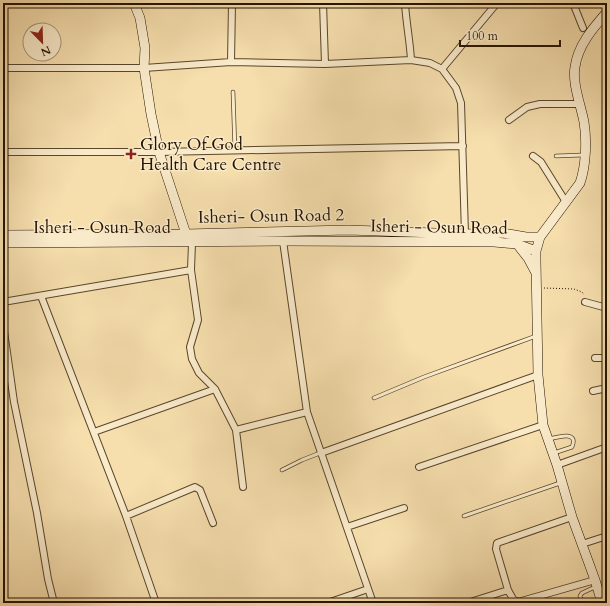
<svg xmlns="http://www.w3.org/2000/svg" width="610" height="606" font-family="Cardo,serif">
<rect width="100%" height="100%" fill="#f6dead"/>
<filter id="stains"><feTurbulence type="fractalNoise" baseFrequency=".005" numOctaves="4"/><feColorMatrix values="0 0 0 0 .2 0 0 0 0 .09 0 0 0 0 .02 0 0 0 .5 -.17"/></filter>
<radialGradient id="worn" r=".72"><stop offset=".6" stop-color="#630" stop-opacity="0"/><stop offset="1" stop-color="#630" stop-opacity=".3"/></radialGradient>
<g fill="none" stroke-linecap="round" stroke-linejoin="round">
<g stroke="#59462b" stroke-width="4.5">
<path id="lane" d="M233 92 235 151
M556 156 583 155
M374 398 424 377 536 336
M549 439C557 437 579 430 572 447L554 453
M282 470 302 460 320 453
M464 516 560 483
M582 603 580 596 582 593 595 587"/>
</g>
<g stroke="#59462b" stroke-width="8">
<path id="street" d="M323 3 325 64
M405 3C406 22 410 41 411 60
M573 3 583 28
M231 62 232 3
M3 68H144L231 62 325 64 411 60 430 63 442 69 456 88 461 103 465 234
M442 69 497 3
M509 120 527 107 540 104H580
M3 152H159L463 146
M533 156 541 162 566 202
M283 241 307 412 373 603
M191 270 198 320 190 347 192 359 199 373 215 389 236 430 243 487
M41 296 126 516 156 603
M3 302 191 270 192 243
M585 302 607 308
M3 324 14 402 37 513 48 579 54 603
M595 358H607
M593 391 607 388
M236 430 307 412
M94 432 215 389
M321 453 538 375
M557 465 607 447
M419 467 543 425
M126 516 195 487 200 490 213 523
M347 527 404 508
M582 544 607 536
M508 590 496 549 497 543 572 517
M327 603 368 589
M467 603 508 590 513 599 518 602 595 580"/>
</g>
<g stroke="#251300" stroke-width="10">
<path id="secondary" d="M134 3 140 18 145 48 144 68 151 114 159 152 186 234V238
M3 235 186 234 348 230 465 234 503 233 526 237H540
M3 243 283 241 494 242 517 244 536 251
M517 244 528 258 536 273
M602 603 595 580 572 517 557 465 543 425 538 375 536 261V251L540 237 580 183C586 166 587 140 584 122 581 106 572 83 575 67 578 45 593 28 607 12"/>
</g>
<path stroke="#251300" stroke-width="1" stroke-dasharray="1 2" stroke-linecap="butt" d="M544 288 574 289 582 292 584 295"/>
<use href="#lane" stroke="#f9eaca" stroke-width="3"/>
<use href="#street" stroke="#f9eaca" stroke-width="6"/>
<use href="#secondary" stroke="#f9eaca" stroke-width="9"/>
</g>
<path fill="#8f2418" stroke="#f9eaca" stroke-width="1.5" d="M129 148h4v4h4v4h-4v4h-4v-4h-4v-4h4z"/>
<g text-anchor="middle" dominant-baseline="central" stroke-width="3" stroke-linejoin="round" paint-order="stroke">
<g font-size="17" fill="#251300" stroke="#f9eaca" text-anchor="start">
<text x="140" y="144">Glory Of God<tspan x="140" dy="20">Health Care Centre</tspan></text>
</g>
<g font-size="17" fill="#251300" stroke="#f9eaca">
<text transform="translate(271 216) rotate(-1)">Isheri- Osun Road 2</text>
<text x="102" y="227">Isheri - Osun Road</text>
<text transform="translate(439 227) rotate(1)">Isheri - Osun Road</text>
</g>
</g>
<rect width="610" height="606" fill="none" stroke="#f6dead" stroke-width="16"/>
<rect x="4" y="4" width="602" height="598" fill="none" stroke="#251300" stroke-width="2"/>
<rect x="8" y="8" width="594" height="590" fill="none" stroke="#251300"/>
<g transform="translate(42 42) rotate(157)"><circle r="19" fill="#f9eaca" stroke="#a49479"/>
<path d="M0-3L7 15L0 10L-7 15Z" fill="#8f2418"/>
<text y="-6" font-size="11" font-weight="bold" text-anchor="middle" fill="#251300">N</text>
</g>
<path d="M460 40v6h100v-6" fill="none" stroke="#251300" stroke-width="2"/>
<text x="466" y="40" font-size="12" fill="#251300" stroke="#f9eaca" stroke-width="3" paint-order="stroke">100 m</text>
<rect width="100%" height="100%" filter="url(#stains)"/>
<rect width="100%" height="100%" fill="url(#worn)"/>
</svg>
